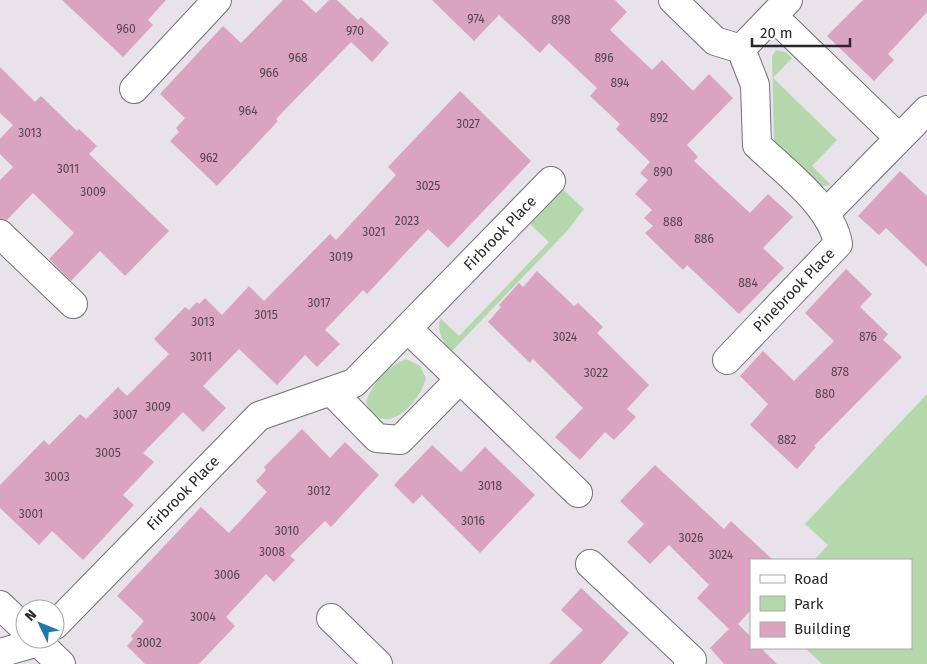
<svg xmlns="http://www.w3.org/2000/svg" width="927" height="664" font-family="'Fira Sans',sans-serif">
<rect width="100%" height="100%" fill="#e8e2ea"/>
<path fill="#b4d8ac" d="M776 50 785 52 792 58 773 78 837 140 812 166 831 185 823 186 815 183 774 142 772 56Z
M557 184 584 209 568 230 452 351C442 341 437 333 440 318L459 336 549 242 530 224 550 200Z
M406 359 420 366 426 378C420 403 383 442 366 402 373 382 387 367 406 359Z
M927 394V664H822L805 648H911V560H814L828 545 805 524Z"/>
<path fill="#daa3bf" d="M62 0H166L148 20 153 25 123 57Z
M283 0H302L316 13 329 0H337L358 20 361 17 389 43 372 62 351 42 276 119 278 121 217 186 170 141 179 132 176 128 185 118 160 94 223 26 241 43Z
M432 0H615L627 12 610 30 652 70 662 60 693 91 709 74 733 98 687 145 698 157 694 161 750 213 768 194 793 217 763 248 784 268 739 314 687 265 683 270 645 233 653 226 644 218 652 210 635 194 648 180 640 173 650 162 616 129 620 124 590 96 597 88 549 43 540 53 499 15 474 41Z
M863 0H927V12L888 54 894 60 874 81 827 36Z
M0 67 35 102 41 96 77 131 79 129 97 146 89 154 169 231 125 276 100 251 71 281 49 259 74 233 33 193 7 220 0 219V180L13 167 0 154V139L13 125 0 113Z
M460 91 531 161 448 248 428 229 367 294 363 290 325 330 340 344 317 367 305 355 277 385 239 349 203 386 226 408 203 432 183 412 143 453 154 462 123 495 134 505 83 560 52 531 39 545 0 508V485L44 440 49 445 80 414 86 419 118 387 127 396 169 354 154 339 185 307 189 310 197 302 199 304 205 298 222 315 249 286 264 301 330 234 336 240 396 175 388 167Z
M900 171 927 196V267L886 228 879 235 858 216Z
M846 269 872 294 860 307 888 334 883 340 902 357 814 446 816 447 797 469 750 425 768 404 740 376 763 351 794 381 834 341 805 313Z
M537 271 574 306 578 303 603 327 597 333 649 385 627 409 636 417 614 440 605 432 580 460 555 437 583 408 533 359 530 363 488 322 501 307 499 305 519 283 523 287Z
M302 429 330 458 345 442 379 475 331 527 325 521 290 556 295 560 274 582 266 574 226 617 235 626 199 664H145L127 646 133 639 131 636 144 621 117 596 201 507 229 533 267 492 256 481 266 470 264 467Z
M432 445 461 472 485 447 535 495 480 553 422 495 413 504 394 485Z
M655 465 724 529 731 521 773 560H751V610L738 624 751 637V648H761L777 664H724L710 648 729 629 697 598 709 585 669 545 650 564 627 542 644 524 620 501Z
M581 588 629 633 601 664H549L583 630 561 610Z"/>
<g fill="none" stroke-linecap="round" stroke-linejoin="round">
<g stroke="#746f76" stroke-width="30">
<path id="minor" d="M673 0 715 41 741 49
M773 16 899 138
M741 49 788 0
M134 89 217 0
M826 213 927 110
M0 234 73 304
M408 329 578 493
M727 360 838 244C832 206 784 171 757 145L755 85 741 49
M331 391 377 438 400 440 460 379
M590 564 692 660 688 664
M0 605 25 629
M331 618 378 664
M55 625 259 416 354 383 551 181
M35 639 61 664
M0 653 38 642"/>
</g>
<use href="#minor" stroke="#fff" stroke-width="28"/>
</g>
<g text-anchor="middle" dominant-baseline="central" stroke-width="4" stroke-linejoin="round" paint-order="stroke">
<g font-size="12" fill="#54454e">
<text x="476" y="19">974</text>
<text x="561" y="20">898</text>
<text x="126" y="29">960</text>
<text x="355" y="31">970</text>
<text x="298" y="58">968</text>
<text x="604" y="58">896</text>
<text x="269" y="73">966</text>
<text x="620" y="83">894</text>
<text x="248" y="111">964</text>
<text x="659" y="118">892</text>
<text x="468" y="124">3027</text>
<text x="30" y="133">3013</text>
<text x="209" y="158">962</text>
<text x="68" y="169">3011</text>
<text x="663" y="172">890</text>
<text x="428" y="186">3025</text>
<text x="93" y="192">3009</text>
<text x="407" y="221">2023</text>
<text x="673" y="222">888</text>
<text x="374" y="232">3021</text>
<text x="704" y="239">886</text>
<text x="341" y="257">3019</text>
<text x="748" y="283">884</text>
<text x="319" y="303">3017</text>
<text x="266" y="315">3015</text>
<text x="203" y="322">3013</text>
<text x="565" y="337">3024</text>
<text x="868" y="337">876</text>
<text x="201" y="357">3011</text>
<text x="840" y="372">878</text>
<text x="596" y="373">3022</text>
<text x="825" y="394">880</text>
<text x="158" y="407">3009</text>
<text x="125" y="415">3007</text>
<text x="787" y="440">882</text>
<text x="108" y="453">3005</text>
<text x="57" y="477">3003</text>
<text x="490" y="486">3018</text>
<text x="319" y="491">3012</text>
<text x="31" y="514">3001</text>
<text x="473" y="521">3016</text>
<text x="287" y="531">3010</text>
<text x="691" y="538">3026</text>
<text x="272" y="552">3008</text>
<text x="721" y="555">3024</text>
<text x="227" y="575">3006</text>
<text x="203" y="617">3004</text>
<text x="149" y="643">3002</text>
</g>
<g font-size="15" fill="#282629" stroke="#fff">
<text transform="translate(500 233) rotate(-46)">Firbrook Place</text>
<text transform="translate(794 290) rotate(-46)">Pinebrook Place</text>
<text transform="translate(183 493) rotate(-46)">Firbrook Place</text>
</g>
</g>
<rect x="750" y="559" width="162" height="90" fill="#ffffff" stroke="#a9a8a9"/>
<rect x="760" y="575" width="25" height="8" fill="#ffffff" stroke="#a9a8a9"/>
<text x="794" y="584" font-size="15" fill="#282629">Road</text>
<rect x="760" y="596" width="25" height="15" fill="#b4d8ac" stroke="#a9a8a9"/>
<text x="794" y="609" font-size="15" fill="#282629">Park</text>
<rect x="760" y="622" width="25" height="15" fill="#daa3bf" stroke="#a9a8a9"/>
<text x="794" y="634" font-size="15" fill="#282629">Building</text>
<g transform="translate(40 624) rotate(313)"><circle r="24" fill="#ffffff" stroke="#a9a8a9"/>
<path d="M0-4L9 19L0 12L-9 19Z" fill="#1f78a7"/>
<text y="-8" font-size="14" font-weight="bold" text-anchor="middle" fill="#282629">N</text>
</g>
<path d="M752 38v8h98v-8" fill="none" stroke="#282629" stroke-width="2.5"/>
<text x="760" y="38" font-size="15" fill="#282629" stroke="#ffffff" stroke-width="4" paint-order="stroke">20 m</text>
</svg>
